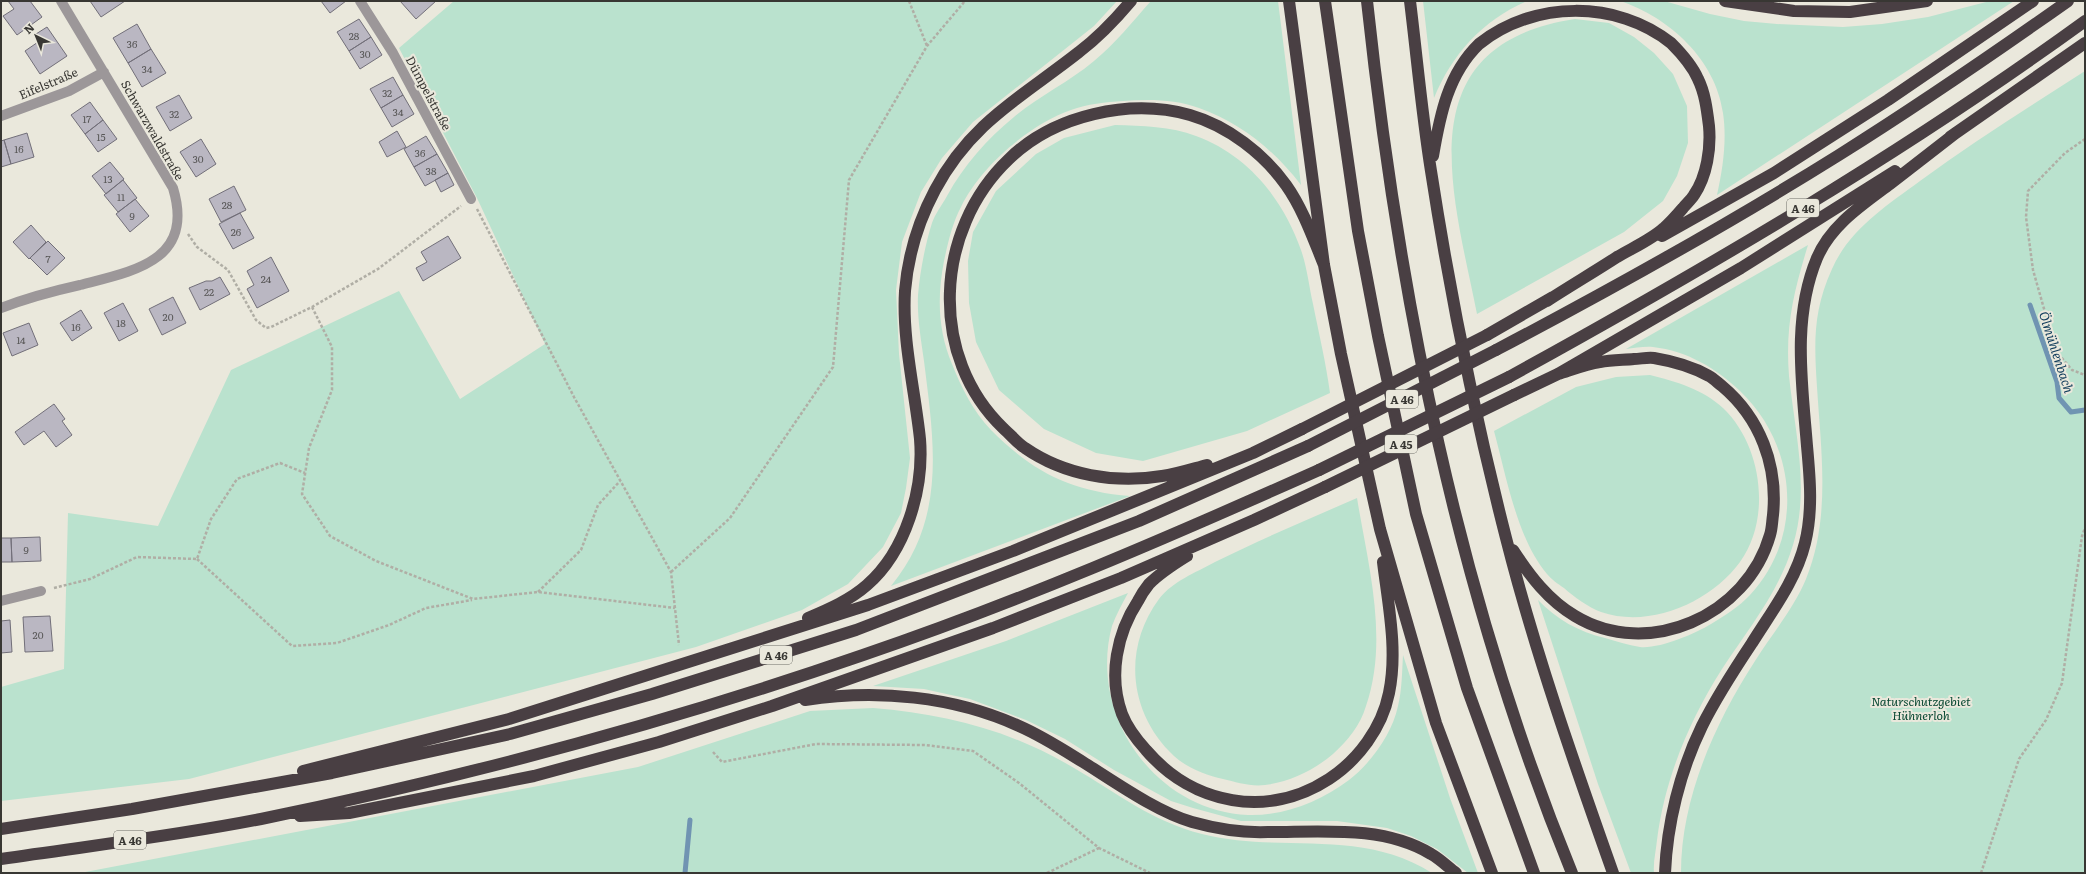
<svg xmlns="http://www.w3.org/2000/svg" width="2086" height="874" font-family="Literata,serif">
<rect width="100%" height="100%" fill="#eae8dc"/>
<path fill="#bae2ce" d="M454 1H1117L1094 26 973 122 942 158 921 192 902 242 896 290 899 354 910 458 906 488 901 513 883 547 848 584 802 610 696 647 189 779 1 801V687L64 669 68 513 158 526 231 370 399 291 460 399 545 344 477 198 399 48Z
M1151 1H1278L1301 185C1274 150 1241 123 1199 108 1175 99 1148 99 1123 101 1106 102 1087 104 1071 110 1030 124 980 167 961 207 952 224 948 243 944 261 937 297 938 331 952 364 962 389 973 411 991 430 1033 472 1070 491 1130 496L891 586C947 518 934 442 924 361 921 340 917 317 918 295 920 272 925 245 932 223 935 214 942 205 947 196 964 165 987 139 1014 117 1039 96 1069 82 1094 61 1115 44 1133 21 1151 1Z
M1423 1H1527C1483 20 1452 54 1434 98Z
M1620 1H1664L1710 14 1744 21 1777 24 1843 27 1882 24 1928 17 1990 1H2014L1717 195C1723 168 1727 140 1723 113 1716 60 1669 17 1620 1Z
M1575 19 1609 23 1634 37 1654 53 1673 74 1687 106 1688 143 1677 176 1663 201 1624 232 1477 314C1453 193 1404 45 1575 19Z
M2085 71V873H1681C1681 798 1715 723 1755 661 1772 634 1794 608 1806 579 1831 518 1821 451 1817 387 1814 342 1813 311 1832 269 1849 230 1886 206 1920 181 1973 142 2029 107 2085 71Z
M1115 125C1142 126 1171 126 1196 136 1248 155 1283 199 1301 250 1307 267 1309 286 1313 304 1319 334 1326 363 1330 393L1247 431 1143 461 1096 453 1044 429 999 390 976 342 969 303 968 261 973 232 996 191 1036 154 1064 138Z
M1808 245C1794 291 1785 326 1789 376 1795 433 1810 489 1793 545 1779 592 1748 629 1722 669 1689 721 1665 778 1657 840 1656 851 1653 862 1654 873H1631L1598 784 1538 600C1556 619 1579 632 1605 638 1616 641 1628 645 1640 647 1659 649 1695 634 1711 624 1724 616 1739 607 1750 595 1805 536 1797 445 1740 391 1716 368 1687 351 1653 347 1645 346 1635 348 1626 349Z
M1650 375C1675 381 1704 390 1723 408 1762 445 1772 518 1740 562 1711 602 1650 629 1601 612 1588 607 1574 597 1564 588 1558 584 1551 579 1547 574 1517 539 1506 475 1494 431L1576 387 1616 377Z
M1357 498C1368 565 1389 639 1366 706 1360 726 1348 740 1333 754 1314 770 1290 782 1265 785 1251 787 1236 782 1223 779 1206 775 1187 768 1174 756 1129 714 1122 649 1159 599 1173 581 1195 573 1215 562 1261 539 1309 519 1357 498Z
M1128 593C1122 604 1116 615 1112 626 1088 715 1155 811 1248 815 1284 816 1320 802 1349 780 1371 763 1392 734 1398 706 1402 690 1402 672 1403 655L1450 798 1478 873H1468L1437 849 1411 836 1387 828 1337 821H1241L1193 808 1171 801 1114 770 1065 739 1026 720 970 699 951 695 924 689 873 686 1006 641Z
M873 708C946 714 1010 730 1074 768 1119 794 1151 821 1202 834 1280 854 1360 827 1432 873H80L638 767 810 711Z"/>
<g fill="none" stroke-linecap="round" stroke-linejoin="round">
<path stroke="#7094b2" stroke-width="5" d="M2030 305 2057 382 2059 398 2071 412 2085 410
M685 873 690 820"/>
</g>
<path fill="#bab7c2" stroke="#726f79" d="M8 1H30L42 17 17 35 3 16 14 9Z
M90 1H125L101 17Z
M321 1H346L330 13Z
M400 1H436L416 19Z
M359 19 371 37 349 51 337 32Z
M137 24 151 49 128 63 113 38Z
M47 27 67 56 40 74 25 51 41 40 36 34Z
M371 37 382 55 360 69 349 51Z
M151 49 166 73 142 87 128 63Z
M393 77 403 95 381 108 370 89Z
M179 95 192 118 170 131 156 107Z
M403 95 414 114 392 127 381 108Z
M90 102 103 120 85 134 71 115Z
M103 120 117 139 98 152 85 134Z
M397 131 406 147 387 157 379 142Z
M27 133 34 157 11 164 4 140Z
M426 136 437 154 414 167 404 149Z
M201 139 216 164 196 177 180 152Z
M4 140 11 164 1 167V141Z
M437 154 448 173 425 186 414 167Z
M110 162 124 179 106 194 92 176Z
M448 173 454 185 441 192 435 180Z
M123 180 137 198 118 212 104 195Z
M234 186 246 210 221 222 209 199Z
M135 199 149 216 130 232 116 214Z
M240 213 254 238 233 249 219 224Z
M31 225 46 242 29 259 13 242Z
M448 236 461 258 423 281 416 268 427 262 421 252Z
M48 241 65 258 47 275 30 258Z
M271 257 289 291 257 308 247 289 254 285 247 271Z
M220 277 230 294 200 310 189 288 206 281H212Z
M173 297 186 323 162 335 149 309Z
M123 303 138 331 119 341 104 313Z
M81 310 92 328 72 341 60 323Z
M29 323 38 345 12 356 3 333Z
M54 404 65 419 62 421 72 435 56 447 44 431 24 445 15 432Z
M40 537 41 561 12 562 11 538Z
M1 538H11L12 562H1Z
M50 616 53 651 25 652 23 617Z
M10 620 12 652 1 653V621Z"/>
<g fill="none" stroke-linecap="round" stroke-linejoin="round">
<path stroke="#b0aea5" stroke-width="2.5" stroke-dasharray="3 2" stroke-linecap="butt" d="M909 1 927 46
M2085 139 2065 153 2028 191 2026 217 2033 270 2056 351 2072 370 2085 375
M477 209 574 397 671 572 679 645
M188 234 197 247 228 270 256 320 266 328 271 327 312 307 378 269 461 206
M312 307 332 347V390L309 448 302 494 330 536 376 561 473 599 538 592 675 608
M197 559 292 646 337 643 389 625 426 608 472 600
M671 572 730 518 833 367 849 180 927 46 965 1
M54 588 90 579 137 557 197 559 211 519 237 479 280 463 305 473
M538 592 581 550 598 505 620 481
M713 752 722 762 816 744 925 745 973 751 1019 783 1099 848 1150 873
M1047 873 1099 848
M1981 873 2019 759 2046 720 2062 683 2082 536 2085 528"/>
<path stroke="#9c9799" stroke-width="10" d="M360 1 393 53 471 199
M1 116 69 91 104 72
M1 308C27 298 53 291 80 285 134 271 195 261 173 188L61 1
M1 601 41 591"/>
<path stroke="#493f43" stroke-width="12" d="M1289 1 1324 265 1341 354 1380 529 1436 723 1492 873
M1325 1 1358 231 1378 336 1416 514 1467 688 1534 873
M1367 1C1399 299 1458 595 1572 873
M1410 1C1417 58 1422 115 1431 171 1450 294 1475 417 1506 538 1535 652 1574 763 1613 873
M1725 1 1794 11 1850 12 1927 1
M1950 137 2085 43
M1433 156C1440 115 1448 74 1479 44 1534 0 1617 0 1671 43 1682 54 1692 65 1698 79 1705 93 1707 110 1709 126 1711 148 1707 176 1694 195 1691 200 1686 204 1683 208 1677 215 1671 222 1664 228 1651 240 1632 248 1617 257 1594 272 1570 286 1547 301
M1662 236 1774 173 1888 100 2033 1
M1487 335 1553 297
M1496 350C1612 289 1727 225 1839 155 1917 106 1993 54 2068 1
M1509 377C1707 268 1902 154 2085 21
M1514 395 1558 374 1741 268 1895 171
M1207 465C1192 469 1177 474 1162 476 1115 484 1064 475 1025 448 1017 443 1011 435 1004 429 928 357 934 230 1009 159 1054 115 1130 98 1190 115 1228 126 1264 154 1286 185 1303 209 1313 238 1324 265
M1513 550C1530 576 1548 600 1575 616 1648 660 1747 616 1770 535 1772 529 1772 522 1773 515 1778 465 1760 418 1722 386 1718 383 1713 378 1709 376 1693 367 1672 361 1654 358 1648 357 1640 359 1634 359 1623 360 1611 360 1600 362 1586 364 1571 370 1558 374
M1187 556C1174 564 1160 573 1149 584 1145 589 1141 595 1138 601 1117 633 1108 676 1122 714 1127 727 1137 740 1146 750 1193 805 1268 819 1329 779 1358 760 1382 728 1389 693 1398 650 1388 604 1383 562
M808 618C829 609 850 600 867 585 906 551 924 489 920 439 915 391 902 340 905 291 908 255 918 222 935 190 971 122 1022 97 1079 52 1099 37 1115 20 1131 1
M805 700C877 689 953 696 1019 726 1042 736 1062 749 1083 762 1115 782 1157 812 1192 822 1217 829 1243 833 1268 832 1321 832 1383 825 1431 854 1440 859 1448 867 1456 873
M303 771 509 719 868 605 1013 551 1253 453 1302 429
M300 816 349 813 534 776 659 742 772 706 993 628 1121 578 1254 520 1325 487
M1 829 132 809 332 773 510 734 652 694 856 630 1139 521 1308 446
M1 859C88 846 176 836 261 819 465 777 667 723 863 655 1019 602 1169 537 1319 470
M1665 873C1667 824 1680 771 1702 726 1716 698 1734 670 1752 643 1772 611 1796 580 1805 543 1813 511 1810 478 1807 446 1802 383 1792 318 1817 258 1831 225 1862 205 1890 184 1912 167 1935 149 1957 132"/>
<path stroke="#493f43" stroke-width="12" d="M1302 429 1487 335
M1308 446 1496 350
M1319 470 1509 377
M1325 487 1514 395"/>
</g>
<g text-anchor="middle" dominant-baseline="central" stroke-width="4" stroke-linejoin="round" paint-order="stroke">
<g font-size="10" fill="#585757">
<text x="354" y="35">28</text>
<text x="132" y="43">36</text>
<text x="365" y="53">30</text>
<text x="147" y="68">34</text>
<text x="387" y="92">32</text>
<text x="398" y="111">34</text>
<text x="174" y="113">32</text>
<text x="87" y="118">17</text>
<text x="101" y="136">15</text>
<text x="19" y="148">16</text>
<text x="420" y="152">36</text>
<text x="198" y="158">30</text>
<text x="431" y="170">38</text>
<text x="108" y="178">13</text>
<text x="121" y="196">11</text>
<text x="227" y="204">28</text>
<text x="132" y="215">9</text>
<text x="236" y="231">26</text>
<text x="48" y="258">7</text>
<text x="266" y="278">24</text>
<text x="209" y="291">22</text>
<text x="168" y="316">20</text>
<text x="121" y="322">18</text>
<text x="76" y="326">16</text>
<text x="21" y="339">14</text>
<text x="26" y="549">9</text>
<text x="38" y="634">20</text>
</g>
<g fill="#eae8dc" stroke="#6d6c66" stroke-width="1">
<rect x="1787" y="199" width="32" height="18" rx="3"/>
<rect x="1386" y="390" width="32" height="18" rx="3"/>
<rect x="1385" y="435" width="32" height="18" rx="3"/>
<rect x="760" y="646" width="32" height="18" rx="3"/>
<rect x="114" y="831" width="32" height="18" rx="3"/>
</g>
<g font-size="11" font-weight="bold" fill="#383733">
<text x="1803" y="208">A 46</text>
<text x="1402" y="399">A 46</text>
<text x="1401" y="444">A 45</text>
<text x="776" y="655">A 46</text>
<text x="130" y="840">A 46</text>
</g>
<g font-size="12" fill="#383733" stroke="#eae8dc">
<text transform="translate(48 83) rotate(-23)">Eifelstraße</text>
<text transform="translate(429 93) rotate(62)">Dümpelstraße</text>
<text transform="translate(153 130) rotate(60)">Schwarzwaldstraße</text>
</g>
<g font-size="12" font-style="italic" fill="#084832" stroke="#eae8dc">
<text x="1921" y="701">Naturschutzgebiet<tspan x="1921" dy="14">Hühnerloh</tspan></text>
</g>
<g font-size="13" font-style="italic" fill="#103c5b" stroke="#eae8dc">
<text transform="translate(2057 352) rotate(72)">Ölmühlenbach</text>
</g>
</g>
<rect width="2086" height="874" fill="none" stroke="#383733" stroke-width="4"/>
<g transform="translate(36 36) rotate(317)" stroke="#eae8dc" stroke-width="3" paint-order="stroke">
<path d="M0-3L7 15L0 10L-7 15Z" fill="#383733"/>
<text y="-6" font-size="11" font-weight="bold" text-anchor="middle" fill="#383733">N</text>
</g>
</svg>
